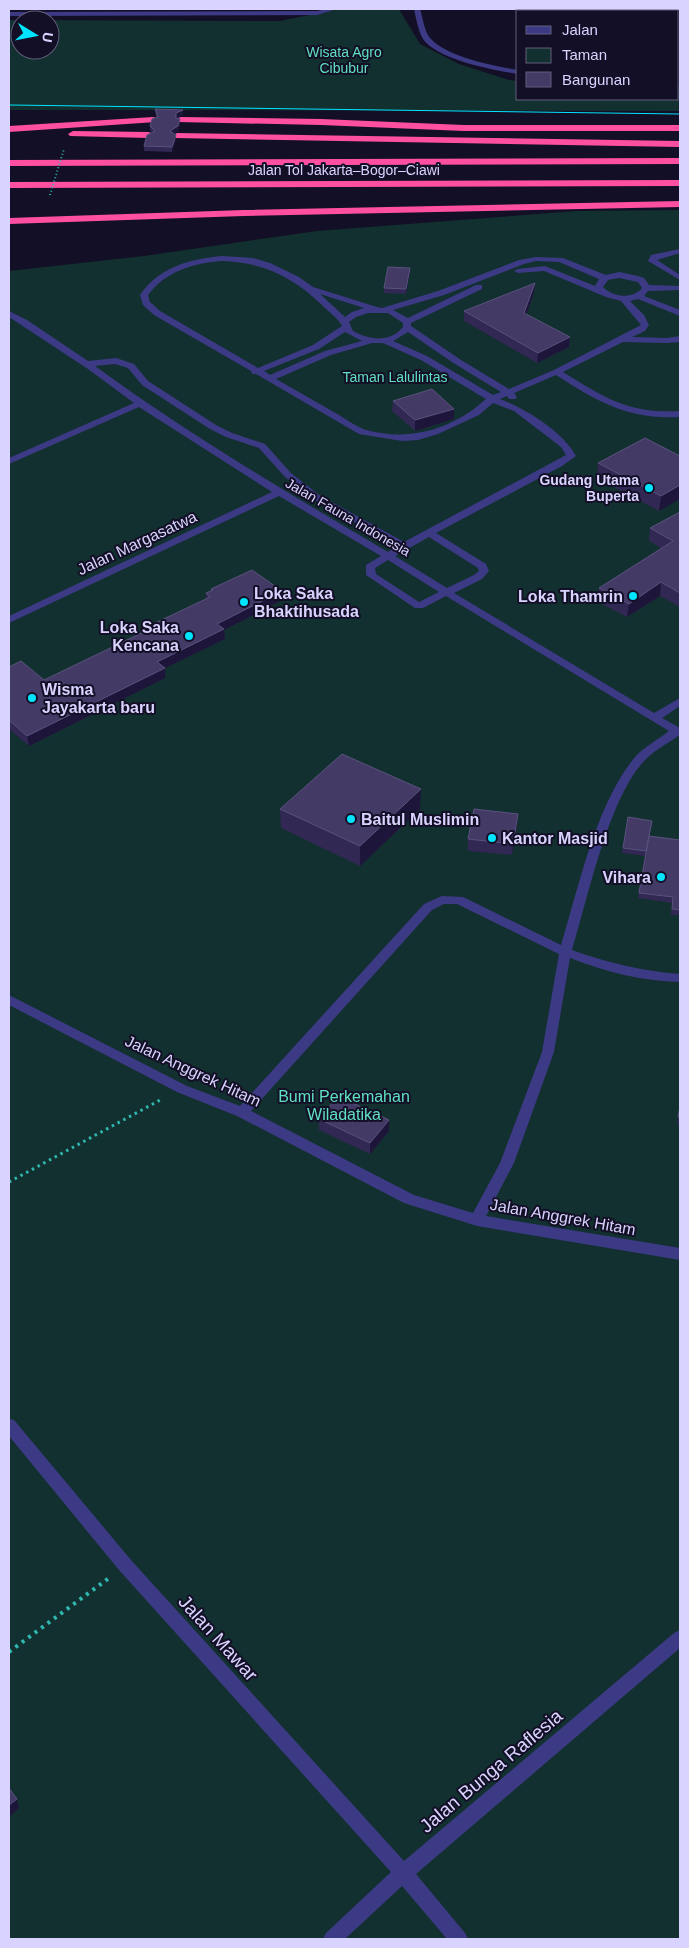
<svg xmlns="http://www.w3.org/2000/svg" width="689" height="1948" font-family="Helvetica,sans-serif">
<rect width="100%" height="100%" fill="#130f26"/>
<path fill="#12302f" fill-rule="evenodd" d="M339 9H399L420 44 459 64 509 80 518 81V99H678V85H680V111L9 110V20L280 21ZM20 20H50V50H20Z
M680 210V1939H9V271L144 256 317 231 577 211Z"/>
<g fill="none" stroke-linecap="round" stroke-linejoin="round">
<path stroke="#2fb8b0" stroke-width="3" stroke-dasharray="2.5 4" stroke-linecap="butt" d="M9 1182 162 1099"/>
<path stroke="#2fb8b0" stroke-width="4" stroke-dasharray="3 5" stroke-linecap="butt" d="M9 1652 109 1578"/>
<path fill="#3d3a85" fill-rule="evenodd" d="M326 9H337L317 15 9 16V12L317 11Z
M414 9H420C423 18 424 31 430 38 446 57 495 66 518 70V74C493 70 438 60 423 39 418 30 416 18 414 9Z
M567 9H573V11H567Z
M680 249V253L657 260 680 275V280L648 261 651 255Z
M222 256 253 258 270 263 299 277 313 287 377 307 382 308 438 291 519 260 536 257 563 258 606 275 619 272 638 276 644 278 649 285 680 286V290L648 291 644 296 680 310V316L638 299 630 301 644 315 649 325 645 331 632 337 667 338 680 336V342L667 343 623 342 563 372C605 398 629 414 680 411V417C629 420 598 402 556 375L514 393 517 397 515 399H509L507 396 500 399C526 409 562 431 576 456L562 466 436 533 486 564 489 571 482 579 454 593 654 713 680 698V706L662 718 680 728V736H678C667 744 653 751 644 761 608 800 588 898 572 950 608 963 642 971 680 974V982C642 981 606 972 570 958L554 1052 514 1163 486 1216 680 1248V1260L477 1226 404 1203 237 1116 177 1092 9 1005V995L187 1086 240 1106 424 904 442 896 463 897 561 945C579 886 596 804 635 757 644 747 659 739 669 731L446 596 423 608H415L366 575V565L381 556 279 496 9 623V616L272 492 139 407 9 464V458L134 403 88 369 9 317V311L27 320 88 361 116 358 134 364 148 381 216 425 232 433 265 444 291 473 319 495 404 542 566 455 561 447 514 411 493 403 479 415 438 434 418 440 402 441 359 434 256 374H252L251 371 154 315 143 305 140 295C159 267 190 259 222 256ZM222 261C263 262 295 278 324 307 330 313 339 319 342 326L313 345 258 368 160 311 150 302 148 295C166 271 194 263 222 261ZM536 261 559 262 599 279 595 286 545 266 518 269 514 271 518 273 544 271 606 297 621 301 641 325 554 370 509 389 461 360 411 326V323L482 289V285H476L408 318 393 310 444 295 524 264ZM619 278 638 282 642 288C632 300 613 297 603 287L608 280ZM320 294 364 308 352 312 345 317ZM368 313H388L403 323V327C390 343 369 340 353 331L349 322 356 317ZM345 332 362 341 325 351 270 375 264 371 319 349ZM408 332 455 364 501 392 493 395 427 356 393 341ZM372 343H383L421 360 486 399C453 429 410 442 366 430 357 427 347 420 339 415 318 403 297 391 276 379L331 355ZM115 364 128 368 142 385 210 429 226 437 259 448 285 477 313 499 397 546 388 552C288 493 188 434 95 366ZM429 537 478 568 479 571 474 575 447 588 395 556ZM388 560 439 592 419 602 376 574 375 568ZM444 904H457L559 954 542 1052 500 1163 473 1213 414 1195 251 1111 432 910Z
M9 1419 14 1420 131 1560 404 1861 674 1633 680 1630V1648L416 1874 465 1933 468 1939H447L402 1886 345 1939H323L326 1933 391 1872 119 1570 9 1436Z"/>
<path fill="#ff4fa3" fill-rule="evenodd" d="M153 117 156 118V122L9 132V126Z
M181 117 321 119 464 125H680V131H464L321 125 178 122V118Z
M73 131 149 132 154 135 149 138 70 136 68 134Z
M177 133 680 141V147L174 138 172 136Z
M680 158V164L9 166V160Z
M680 180V186L9 188V182Z
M680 201V207L244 216 9 224V218L244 210Z"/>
<path stroke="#00e5ff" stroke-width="1" d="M9 105 680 114"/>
<path stroke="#2fb8b0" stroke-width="2" stroke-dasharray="1 2.5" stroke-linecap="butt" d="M50 195 64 149"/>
</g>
<path fill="#312854" d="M155 109 183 110V115L176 118 180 119V124L178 131 174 134 176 135V140L172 152 144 151V146L152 132 150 131V126L156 118Z
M410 268 406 294 384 293V288Z
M535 283 534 293 526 315 569 347 537 363 464 321V311Z
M393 401 454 419 415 431 392 411Z
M680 456 659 511 597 478 598 463Z
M680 512V607L660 596 627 617 598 602 599 588 661 548 649 541 650 528Z
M211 589 282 591V600L224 630 225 639 164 668 165 678 29 746 9 729V667L44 680 153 628V624L206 599V593L212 591Z
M280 809H420L360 866 281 828Z
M628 817 651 826 649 836 680 840V915H671L672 903 638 898 648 840 645 856 622 853Z
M517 825 512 855 468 851V839Z
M680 1106V1124H677Z
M319 1119 389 1120V1131L370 1154 319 1130Z"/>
<path fill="#1d163a" d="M183 110V115L176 118V113Z
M180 119V124L178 131 170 136V131Z
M176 135V140L172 152V147Z
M410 268V273L406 294V289Z
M535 283 534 293 523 323 524 313Z
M570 337 569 347 537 363 538 353Z
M454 409V419L415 431V420Z
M680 485V499L659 511 661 496Z
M661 582 660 596 627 617 629 604Z
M282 591V600L224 630 225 639 157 672V662L217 624Z
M165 668V678L29 746 27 736Z
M421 789 420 809 360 866V846Z
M518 814 517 825 512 855 513 844Z
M389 1120V1131L370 1154V1143Z
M17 1799 19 1808 9 1817V1805Z"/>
<path fill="#433a66" stroke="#5a527e" d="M155 109 183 110 176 113V118L180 119 178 126 170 131 176 135 172 147 144 146 147 135 155 131 150 126 152 119 158 117Z
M388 267 410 268 406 289 384 288Z
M535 283 524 313 570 337 538 353 464 311Z
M432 389 454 409 415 420 393 401Z
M645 438 680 456V485L661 496 598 463Z
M680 512V593L661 582 629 604 599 588 673 541 650 528Z
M252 570 282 591 217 624 224 629 157 662 165 668 27 736 9 720V667L21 661 44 680 156 626 153 624 210 597 206 593 213 590 211 589Z
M342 754 421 789 360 846 280 809Z
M474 809 518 814 513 844 468 839Z
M628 817 652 821 646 851 623 848Z
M649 836 680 840V910L672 909 673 897 639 893Z
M338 1096 389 1120 370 1143 319 1119Z
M680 1106V1118L678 1117Z
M9 1788 17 1799 9 1805Z"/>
<g fill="#00e5ff" stroke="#130f26" stroke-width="2">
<circle cx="649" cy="488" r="5"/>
<circle cx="633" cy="596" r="5"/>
<circle cx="244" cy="602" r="5"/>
<circle cx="189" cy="636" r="5"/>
<circle cx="32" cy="698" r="5"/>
<circle cx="351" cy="819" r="5"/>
<circle cx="492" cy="838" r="5"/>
<circle cx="661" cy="877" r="5"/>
</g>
<g text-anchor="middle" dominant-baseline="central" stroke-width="4" stroke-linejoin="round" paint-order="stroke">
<g font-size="14" fill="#5fe0c0" stroke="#130f26">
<text x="344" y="52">Wisata Agro<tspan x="344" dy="16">Cibubur</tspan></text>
<text x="395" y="377">Taman Lalulintas</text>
</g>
<g font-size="14" fill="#d9d4ff" stroke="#130f26">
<text x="344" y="170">Jalan Tol Jakarta–Bogor–Ciawi</text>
<text transform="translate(348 517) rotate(30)">Jalan Fauna Indonesia</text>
</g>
<g font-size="14" font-weight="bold" fill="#d9d4ff" stroke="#130f26" text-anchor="end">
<text x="639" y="480">Gudang Utama<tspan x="639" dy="16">Buperta</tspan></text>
</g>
<g font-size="16" fill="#d9d4ff" stroke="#130f26">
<text transform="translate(137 543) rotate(-25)">Jalan Margasatwa</text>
<text transform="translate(193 1071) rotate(25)">Jalan Anggrek Hitam</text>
<text transform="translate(563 1217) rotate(10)">Jalan Anggrek Hitam</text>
</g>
<g font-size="16" font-weight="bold" fill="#d9d4ff" stroke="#130f26" text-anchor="start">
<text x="254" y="593">Loka Saka<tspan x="254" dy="18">Bhaktihusada</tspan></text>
<text x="623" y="596" text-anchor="end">Loka Thamrin</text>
<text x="179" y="627" text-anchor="end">Loka Saka<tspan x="179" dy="18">Kencana</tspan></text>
<text x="42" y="689">Wisma<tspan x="42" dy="18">Jayakarta baru</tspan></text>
<text x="361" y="819">Baitul Muslimin</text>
<text x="502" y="838">Kantor Masjid</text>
<text x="651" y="877" text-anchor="end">Vihara</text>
</g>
<g font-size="16" fill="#5fe0c0" stroke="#130f26">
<text x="344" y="1096">Bumi Perkemahan<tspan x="344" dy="18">Wiladatika</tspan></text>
</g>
<g font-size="19" fill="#d9d4ff" stroke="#130f26">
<text transform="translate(218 1638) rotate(48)">Jalan Mawar</text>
<text transform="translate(491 1771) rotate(-40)">Jalan Bunga Raflesia</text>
</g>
</g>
<rect width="689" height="1948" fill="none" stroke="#d9d4ff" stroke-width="20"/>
<rect x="516" y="10" width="162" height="90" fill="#130f26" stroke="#625e7d"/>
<rect x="526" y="26" width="25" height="8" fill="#3d3a85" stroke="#625e7d"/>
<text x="562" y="35" font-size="15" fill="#d9d4ff">Jalan</text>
<rect x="526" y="48" width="25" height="15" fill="#12302f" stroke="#625e7d"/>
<text x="562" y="60" font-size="15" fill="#d9d4ff">Taman</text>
<rect x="526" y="72" width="25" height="15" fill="#433a66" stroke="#625e7d"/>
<text x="562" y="85" font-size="15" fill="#d9d4ff">Bangunan</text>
<g transform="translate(35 35) rotate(100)"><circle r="24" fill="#130f26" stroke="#625e7d"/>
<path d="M0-4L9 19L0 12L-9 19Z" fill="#00e5ff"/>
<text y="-8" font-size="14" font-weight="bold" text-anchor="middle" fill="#d9d4ff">U</text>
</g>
</svg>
